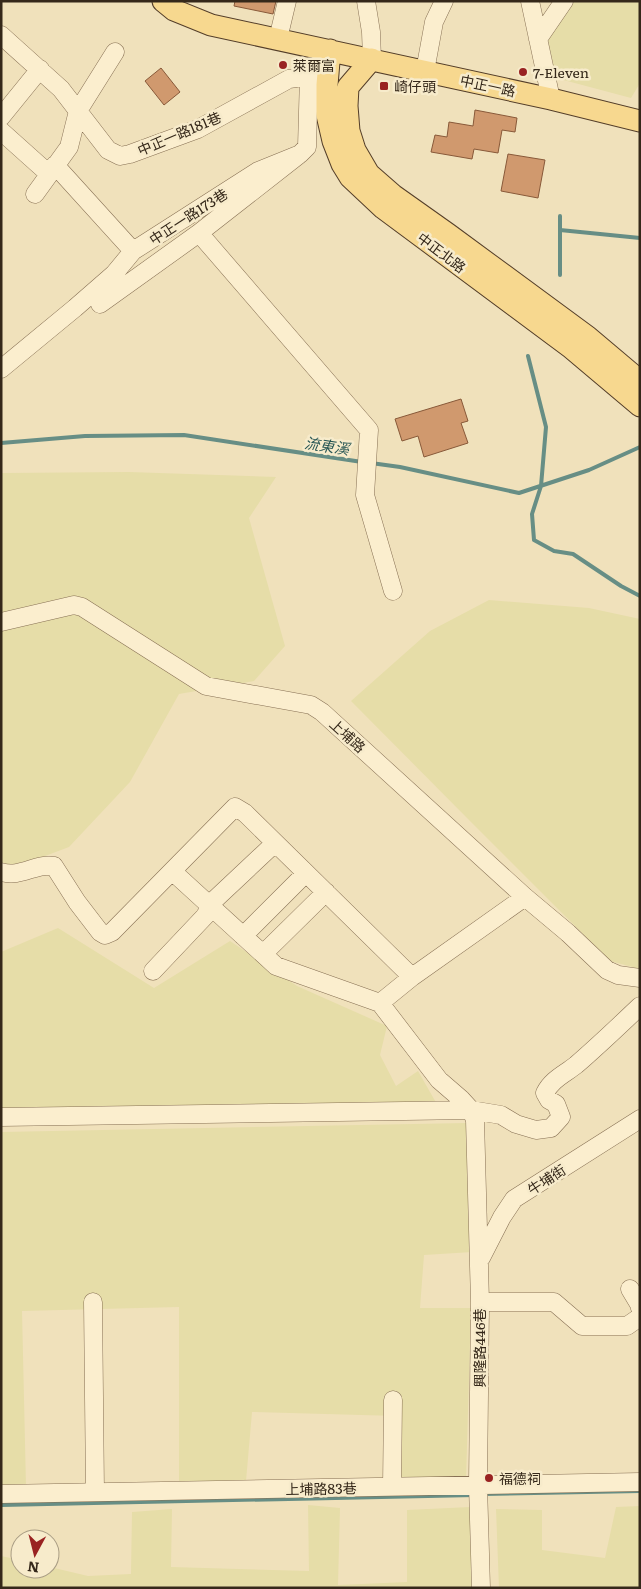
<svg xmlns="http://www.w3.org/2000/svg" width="641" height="1589" font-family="Literata,'Noto Sans TC',serif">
<rect width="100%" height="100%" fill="#f0e1bb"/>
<path fill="#e6dda8" d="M572 1H640V83L631 98 556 78 548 41Z
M129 472 276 477 249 518 285 646 254 681 179 694 130 782 69 847 16 867 1 862V473Z
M489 600 589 608 640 619V969L610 961 470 821 351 701 430 631Z
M58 928 154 988 230 941 297 986 387 1026 380 1055 396 1086 418 1071 438 1106 1 1116V952Z
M467 1123 472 1252 424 1255 420 1308H471L466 1480H398L397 1416 252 1412 246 1481 179 1487V1307L22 1311 26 1487 1 1488V1132Z
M308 1505 340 1508 338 1585 407 1582V1510L470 1507 476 1588H1V1556L20 1560V1569H50V1567L88 1576 131 1574 132 1512 172 1509 171 1567 309 1571Z
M640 1506V1588H499L496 1509 542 1510V1550L605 1558 616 1507Z"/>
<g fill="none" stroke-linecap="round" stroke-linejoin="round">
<path stroke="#678e85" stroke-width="4" d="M560 230 640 238
M560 275V216
M528 356 546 427 541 486 532 514 534 540 554 551 573 554 621 586 640 596
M1 443 85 436 184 435 362 462
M371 463 400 467 519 493 589 470 640 447
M483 1494 640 1491
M1 1505 474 1495"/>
</g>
<path fill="#d0996e" stroke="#885939" d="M235 1H276L273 14 234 6Z
M161 68 180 92 164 105 145 81Z
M475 110 517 118 515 132 502 130 498 153 474 149 472 159 431 152 435 135 447 137 449 122 473 126Z
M508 154 545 160 538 198 501 191Z
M461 399 468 421 461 423 468 443 424 457 418 436 402 441 395 419Z"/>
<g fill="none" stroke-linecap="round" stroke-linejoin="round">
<g stroke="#877054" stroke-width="19">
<path id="minor" d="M366 1 371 32 372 59
M530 1 551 99
M1 35 61 89 108 150 120 156 130 154 198 129 289 79 309 76
M278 39 287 1
M538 39 564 1
M425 71 434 22 444 1
M1 117 40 69
M1 131 49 174
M300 154 199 233 369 430 365 495 393 591
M55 165 133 251
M35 194 69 147 78 111 115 52
M100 304 199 233
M1 369 75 308 114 274 133 251 258 171 300 154 307 147 309 76 330 50
M1 622 74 605 82 607 206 686 311 705 322 712 525 897 568 933 607 970 618 975 640 978
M172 871 276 966 380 1003 439 1080 461 1099 471 1110 475 1120 480 1302 478 1485 481 1588
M1 872C21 878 35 863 54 866L77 902 100 932 105 935 112 932 235 807 245 813 412 977
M243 936 306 873
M263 954 326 892
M153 971 206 915 209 905 275 843
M380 1003 412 977 525 897
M1 1117 471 1110 501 1115 516 1124 536 1130 551 1128 561 1117 556 1104 549 1100 545 1093C552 1079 565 1074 576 1065 598 1046 619 1026 640 1006
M481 1258 502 1217 514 1199 640 1119
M630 1289 639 1304 640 1308
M93 1302 95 1492
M480 1302H554L582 1326H627L640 1317
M392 1487 393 1400
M1 1494 640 1482"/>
</g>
<g stroke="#543e29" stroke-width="23">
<path id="major" d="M163 1 174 10 211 25 551 99 640 121
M330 50 327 85V115L333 141 342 164 350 177 383 208 570 347 640 406
M372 59 348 87 347 106 349 131 355 150 369 174 393 195 448 234 588 337 640 381"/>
</g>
<use href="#minor" stroke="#fbeece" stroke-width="18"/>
<use href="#major" stroke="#f7d88f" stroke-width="21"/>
</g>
<g fill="#992221" stroke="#f7ebcb" stroke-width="2">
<circle cx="283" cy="65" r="5"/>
<circle cx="523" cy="72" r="5"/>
<rect x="379" y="81" width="10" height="10" rx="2.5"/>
<circle cx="489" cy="1478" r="5"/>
</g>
<g text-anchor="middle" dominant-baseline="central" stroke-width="5" stroke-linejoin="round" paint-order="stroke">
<g font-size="14" fill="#35281a" stroke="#f7ebcb" text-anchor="start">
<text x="293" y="65">萊爾富</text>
<text x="533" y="72">7-Eleven</text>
<text x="394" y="86">崎仔頭</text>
<text x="499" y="1478">福德祠</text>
</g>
<g font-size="14" fill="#35281a" stroke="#f7ebcb">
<text transform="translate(488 85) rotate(12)">中正一路</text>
<text transform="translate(179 133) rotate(-23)">中正一路181巷</text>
<text transform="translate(188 216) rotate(-33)">中正一路173巷</text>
<text transform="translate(442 252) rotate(37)">中正北路</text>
<text transform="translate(348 735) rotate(42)">上埔路</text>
<text transform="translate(546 1179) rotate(-33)">牛埔街</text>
<text transform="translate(479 1348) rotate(-90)">興隆路446巷</text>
<text transform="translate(321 1488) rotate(-1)">上埔路83巷</text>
</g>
<g font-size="15" font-style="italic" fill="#285654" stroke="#f7ebcb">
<text transform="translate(327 445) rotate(9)">流東溪</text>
</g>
</g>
<rect width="641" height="1589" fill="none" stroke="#35281a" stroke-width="5"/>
<g transform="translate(35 1554) rotate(187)"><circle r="24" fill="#f7ebcb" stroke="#a99d84"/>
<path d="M0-4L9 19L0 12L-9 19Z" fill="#992221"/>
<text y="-8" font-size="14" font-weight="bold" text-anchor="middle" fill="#35281a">N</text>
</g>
</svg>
